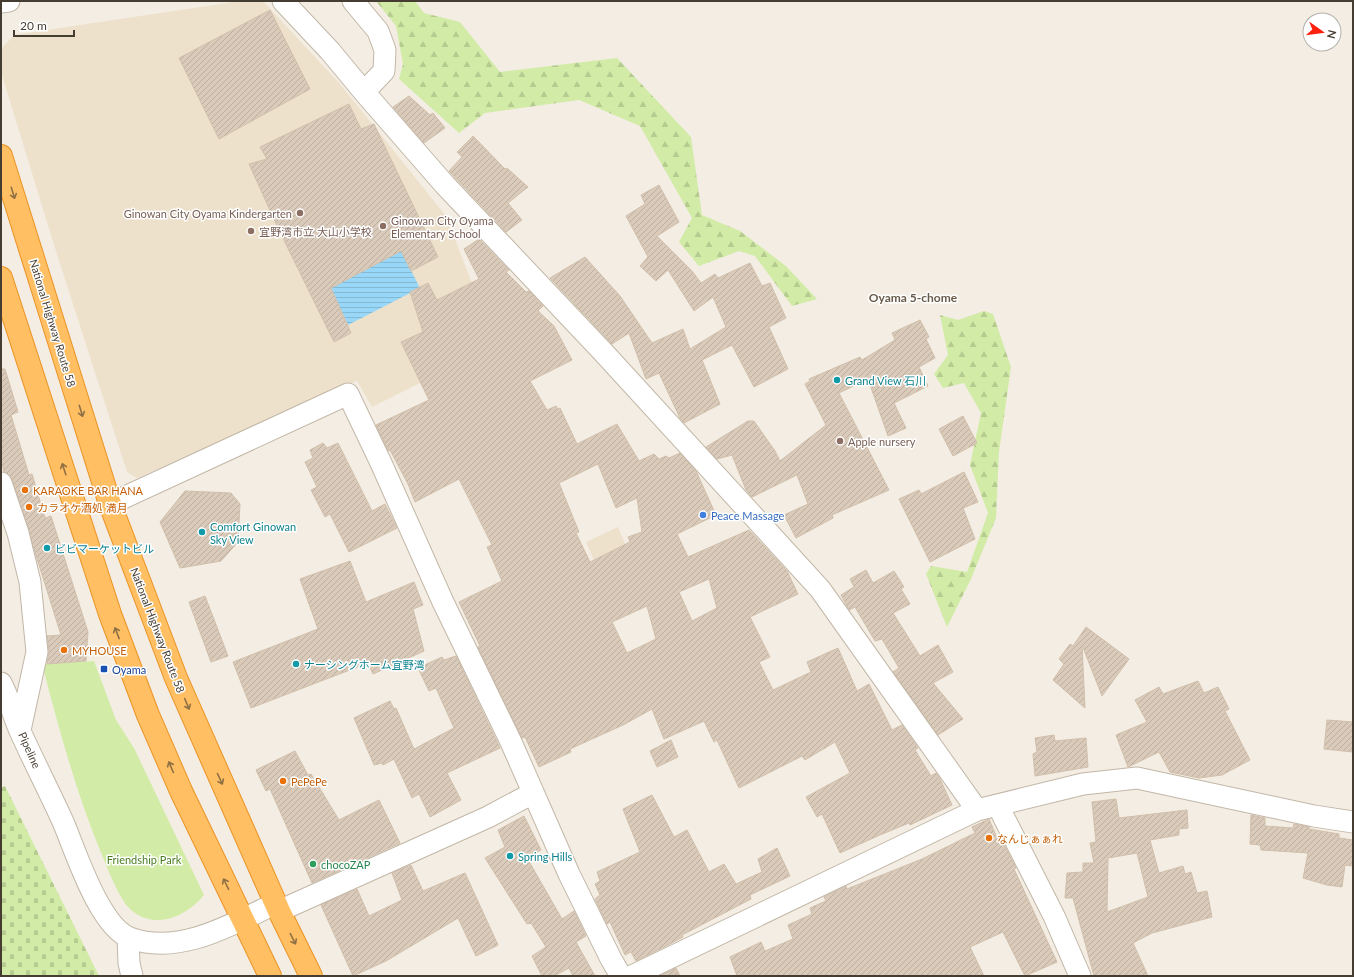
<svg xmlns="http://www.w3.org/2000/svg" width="1354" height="977" font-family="Lato,'Noto Sans JP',sans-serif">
<defs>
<pattern id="forest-firs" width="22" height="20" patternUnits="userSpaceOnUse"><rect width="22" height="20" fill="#d2eca7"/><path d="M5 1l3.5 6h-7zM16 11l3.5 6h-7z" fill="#b6cb90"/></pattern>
<pattern id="cemetery-stones" width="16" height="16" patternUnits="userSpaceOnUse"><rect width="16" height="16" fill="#d2eca7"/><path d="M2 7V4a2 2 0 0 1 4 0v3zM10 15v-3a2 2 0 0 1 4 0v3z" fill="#b6cb90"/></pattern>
<pattern id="water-rules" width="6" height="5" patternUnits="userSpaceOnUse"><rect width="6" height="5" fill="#98d7f7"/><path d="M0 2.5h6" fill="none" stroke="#84b9d4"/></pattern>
<pattern id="building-hatch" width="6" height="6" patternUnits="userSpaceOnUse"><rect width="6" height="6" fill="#d9caba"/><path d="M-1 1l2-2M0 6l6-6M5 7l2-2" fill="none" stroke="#bcaea0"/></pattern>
</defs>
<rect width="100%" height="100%" fill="#f3ede3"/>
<path fill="#eee1cb" d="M240 1H263L340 84 446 216 496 345 372 407 357 381 137 478 127 472 54 245 1 72 2 48 14 35Z
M618 527 634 565 602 579 586 542Z"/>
<path fill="#d2eca7" d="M94 661 116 720 134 748 204 895C186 917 154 931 130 909 119 898 108 870 102 855 76 793 59 729 42 664Z"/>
<path fill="url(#forest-firs)" d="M376 1H415L424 13 460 22 500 72 617 58 691 137 702 215 740 231 786 266 817 299 792 306 755 256 739 251 699 266 679 242 692 218 640 126 579 100 485 113 459 133 399 79 403 64 396 26Z
M984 311 993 314 1011 367 999 452 996 518 971 579 947 627 926 574 931 566 967 572 988 513 970 465 981 413 964 383 943 388 934 374 948 355 940 315 958 320Z"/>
<path fill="url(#cemetery-stones)" d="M5 786 99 976H1V788Z"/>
<path fill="url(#water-rules)" d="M401 251 420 288 348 325 331 288Z"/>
<path fill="url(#building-hatch)" stroke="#d1bfaa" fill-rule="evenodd" d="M270 10 310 89 219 139 179 58Z
M409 96 430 115 433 113 445 128 424 143 393 107Z
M349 104 361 129 374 124 438 257 411 271 401 251 331 288 351 333 334 342 278 228 249 164 267 159 260 147Z
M473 136 505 169 507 168 528 187 508 203 522 220 506 232 449 171 462 157 457 152Z
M659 185 679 222 657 236 692 271 701 283 715 274 718 278 750 263 762 286 770 283 786 318 769 327 788 369 754 387 732 345 702 360 720 404 684 423 680 418 659 373 646 379 629 333 612 344 550 278 585 257 620 296 652 343 683 329 690 349 726 327 713 297 694 311 668 270 656 281 640 266 648 257 626 216 645 204 641 195Z
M479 239 509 270 506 272 526 292 529 291 543 306 538 311 554 326 572 360 530 381 547 410 556 406 558 409 560 408 577 444 617 424 639 461 654 454 659 459 666 456 669 458 680 453 696 471 716 515 677 534 688 557 749 530 787 571 798 594 750 617 770 657 759 662 773 690 811 672 807 662 838 648 857 691 869 684 892 730 902 725 918 748 915 750 931 776 936 773 940 779 952 805 910 825 909 823 880 835 840 853 822 814 817 817 806 797 850 773 835 742 805 760 802 756 739 788 717 740 714 742 704 721 664 739 652 709 623 725 570 749 571 752 539 767 525 737 522 738 478 647 480 646 459 602 502 581 487 547 492 545 459 479 415 502 408 484 390 450 388 451 376 425 429 400 401 342 423 332 410 292 428 283 437 300 479 279 464 249ZM598 464 616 508 637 498 642 532 628 537 630 542 590 562 576 533 579 532 559 483ZM709 579 717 608 692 621 679 592ZM647 606 656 639 627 653 612 622Z
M920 320 929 337 926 339 935 358 919 367 928 386 894 403 906 428 888 436 868 379 839 393 889 490 832 515 833 518 796 538 784 515 808 504 797 475 752 497 746 490 732 455 717 459 706 447 748 421H754L775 451 780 461 826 425 805 384 810 381 809 379 860 357 862 360 895 340 892 333Z
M1 369H5L18 412 11 415 29 475 32 474 45 518 51 516 88 632 86 661 47 664 49 651 47 636 61 635 12 479 4 472 1 459Z
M963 416 977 443 953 456 939 429Z
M323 443 327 448 338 443 372 511 385 504 397 528 349 552 330 514 325 517 311 490 317 487 305 462 313 458 310 450Z
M964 472 978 502 963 508 975 539 930 562 899 499 919 490 921 494Z
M185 491 231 493 240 504 238 542 221 561 180 568 160 522Z
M350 561 366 602 414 582 423 605 413 609 424 651 373 674 368 663 251 708 233 662 318 629 300 579Z
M866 570 873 583 894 571 904 587 901 589 910 604 893 613 920 656 938 645 953 672 933 683 963 719 938 735 893 672 899 668 882 639 875 641 855 607 849 610 841 595 854 587 850 579Z
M205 596 228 656 211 662 189 602Z
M1086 627 1129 659 1102 696 1082 645 1085 708 1053 680 1064 664 1059 659 1070 644 1073 646Z
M456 656 500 748 447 773 461 800 430 817 419 794 412 798 394 759 383 765 382 763 374 765 354 718 390 701 394 709 396 708 414 749 454 728 436 688 429 691 418 668 442 657 444 660Z
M1198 681 1204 693 1218 687 1229 709 1225 711 1250 760 1222 775 1199 778 1170 772 1159 752 1128 767 1116 735 1147 722 1135 700 1159 687 1163 694Z
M1327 720 1353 722V752L1324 749Z
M1054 735 1055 741 1086 738 1088 767 1035 776 1033 754 1037 752 1035 738Z
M671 740 678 757 657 767 650 751Z
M295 751 308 775 311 774 339 820 379 800 400 843 312 883 270 789 266 791 256 770Z
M652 795 674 837 687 830 709 872 724 864 736 884 762 872 758 859 777 848 790 876 750 895 751 899 682 935 683 937 666 946 636 961 631 952 625 955 610 922 607 924 595 899 600 895 595 884 600 881 597 872 640 852 623 809Z
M1116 799 1119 818 1187 810 1188 828 1179 829V835L1150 840 1159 873 1183 866 1185 874 1191 872 1197 893 1207 891 1212 917 1152 933 1133 943 1148 976H1094L1073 898H1065L1067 873 1083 872V863H1094L1090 843 1096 842 1092 802ZM1137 853 1148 897 1107 912 1108 858Z
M1251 815 1265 818V826L1293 828 1294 824 1309 827V829L1339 834V838L1353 840V866L1345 865 1342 887 1327 885 1303 878 1308 853 1261 850 1260 845 1250 844Z
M524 816 541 850 527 858 562 919 574 911 586 936 576 942 595 976H573L569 968 554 976H542L532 956 546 947 531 923 527 924 485 858 505 847 498 830Z
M989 819 997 838 1000 837 1016 868 1014 869 1057 962 1025 976 1003 932 970 947 984 976H737L730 957 761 942 765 951 793 939 788 925 812 914 810 908 826 901 824 897 846 886 847 889 922 859 975 833 972 827Z
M411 865 423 891 465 873 498 945 476 956 458 918 386 961 353 976 321 905 357 889 369 916 402 900 392 873Z
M676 968 680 976H660Z"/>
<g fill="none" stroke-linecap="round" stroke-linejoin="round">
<g stroke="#c2b7a7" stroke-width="23">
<path id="minor" d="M283 1 330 51 364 92 445 185 604 353 820 589 977 810
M353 1 378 31 385 50 384 71 364 92
M1 2 9 1
M1 483 18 533 30 582 37 652 20 730
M110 504 348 394 381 463 443 602 511 742 569 874 611 959 621 976
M1 683C9 698 13 715 20 731 34 762 50 793 64 824 76 853 100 927 130 938 179 956 233 924 276 903
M998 806 1054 916 1080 976
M279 911 488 817 533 793
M128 937 129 963 132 976
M632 976 977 810 1083 784 1137 778 1314 816 1353 822"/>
</g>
<g stroke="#ec9324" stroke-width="24">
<path id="highway" d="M1 156 110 504 176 678 279 911 311 976
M1 278 110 614 148 715 181 791 270 976"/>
</g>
<use href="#minor" stroke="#fff" stroke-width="21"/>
<use href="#highway" stroke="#ffbf62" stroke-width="22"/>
</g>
<defs><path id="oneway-shaft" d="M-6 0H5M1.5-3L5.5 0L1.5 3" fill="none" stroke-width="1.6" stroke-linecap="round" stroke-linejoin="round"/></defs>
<g stroke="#8f7145">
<use href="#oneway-shaft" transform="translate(13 193) rotate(73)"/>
<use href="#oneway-shaft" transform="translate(81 411) rotate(73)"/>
<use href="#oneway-shaft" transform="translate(64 469) rotate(-108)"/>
<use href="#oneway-shaft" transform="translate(117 633) rotate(-111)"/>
<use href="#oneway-shaft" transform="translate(187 704) rotate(67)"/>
<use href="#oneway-shaft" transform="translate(171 767) rotate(-113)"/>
<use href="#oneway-shaft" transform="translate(220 779) rotate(65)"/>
<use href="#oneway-shaft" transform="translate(226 884) rotate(-116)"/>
<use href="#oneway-shaft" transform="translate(293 939) rotate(63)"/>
</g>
<g fill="#8d6e63" stroke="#fff" stroke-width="1.5">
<circle cx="300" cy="213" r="4"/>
<circle cx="383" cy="226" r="4"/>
<circle cx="251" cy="231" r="4"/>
<circle cx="840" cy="441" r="4"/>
</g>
<g fill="#0f9aa8" stroke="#fff" stroke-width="1.5">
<circle cx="837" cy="380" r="4"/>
<circle cx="202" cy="532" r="4"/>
<circle cx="47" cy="548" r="4"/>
<circle cx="296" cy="664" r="4"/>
<circle cx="510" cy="856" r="4"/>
</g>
<g fill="#e8710a" stroke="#fff" stroke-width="1.5">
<circle cx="25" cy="490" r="4"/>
<circle cx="29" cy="507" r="4"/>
<circle cx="64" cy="650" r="4"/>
<circle cx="283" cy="781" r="4"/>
<circle cx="989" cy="838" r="4"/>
</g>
<circle fill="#3f7fe0" stroke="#fff" stroke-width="1.5" cx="703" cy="515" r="4"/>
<rect fill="#1a4fb4" stroke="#fff" stroke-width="1.5" x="100" y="665" width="8" height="8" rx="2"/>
<circle fill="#2e9e5b" stroke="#fff" stroke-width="1.5" cx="313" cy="864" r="4"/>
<g text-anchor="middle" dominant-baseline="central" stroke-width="3" stroke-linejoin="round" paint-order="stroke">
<g font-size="11" fill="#785e54" stroke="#fff" text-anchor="start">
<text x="292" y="213" text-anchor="end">Ginowan City Oyama Kindergarten</text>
<text x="391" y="220">Ginowan City Oyama<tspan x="391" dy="13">Elementary School</tspan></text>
<text x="259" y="231">宜野湾市立 大山小学校</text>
<text x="848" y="441">Apple nursery</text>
</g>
<g font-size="11" fill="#453d32" stroke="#fff">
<text transform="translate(53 323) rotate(73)">National Highway Route 58</text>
<text transform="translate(158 630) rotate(69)">National Highway Route 58</text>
<text transform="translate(30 750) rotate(66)">Pipeline</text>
</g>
<g font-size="11" fill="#0d838f" stroke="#fff" text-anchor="start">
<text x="845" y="380">Grand View 石川</text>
<text x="210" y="526">Comfort Ginowan<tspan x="210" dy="13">Sky View</tspan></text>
<text x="55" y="548">ビビマーケットビル</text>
<text x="304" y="664">ナーシングホーム宜野湾</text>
<text x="518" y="856">Spring Hills</text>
</g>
<g font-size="11" fill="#c56008" stroke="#fff" text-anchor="start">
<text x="33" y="490">KARAOKE BAR HANA</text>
<text x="37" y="507">カラオケ酒処 満月</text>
<text x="72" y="650">MYHOUSE</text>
<text x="291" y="781">PePePe</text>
<text x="997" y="838">なんじぁぁれ</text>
</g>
<g font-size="11" fill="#366cbe" stroke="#fff" text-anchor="start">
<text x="711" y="515">Peace Massage</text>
</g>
<g font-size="11" fill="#164399" stroke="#fff" text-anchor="start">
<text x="112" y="669">Oyama</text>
</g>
<g font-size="11" fill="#4a7c21" stroke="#fff">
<text x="144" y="859">Friendship Park</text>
</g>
<g font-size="11" fill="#27864d" stroke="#fff" text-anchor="start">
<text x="321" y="864">chocoZAP</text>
</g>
<g font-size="12" font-weight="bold" fill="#695a49" stroke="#fff">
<text x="913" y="297">Oyama 5-chome</text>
</g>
</g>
<rect width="1354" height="977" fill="none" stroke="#453d32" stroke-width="4"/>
<g transform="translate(1322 32) rotate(104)"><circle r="19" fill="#ffffff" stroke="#b5b1ad"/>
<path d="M0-3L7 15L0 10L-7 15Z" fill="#ff200e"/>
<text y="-6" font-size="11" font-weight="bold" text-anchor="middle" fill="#453d32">N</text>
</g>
<path d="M14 30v6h60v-6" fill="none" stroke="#453d32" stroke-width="2"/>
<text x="20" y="30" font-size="12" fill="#453d32" stroke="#ffffff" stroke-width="3" paint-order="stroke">20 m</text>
</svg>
